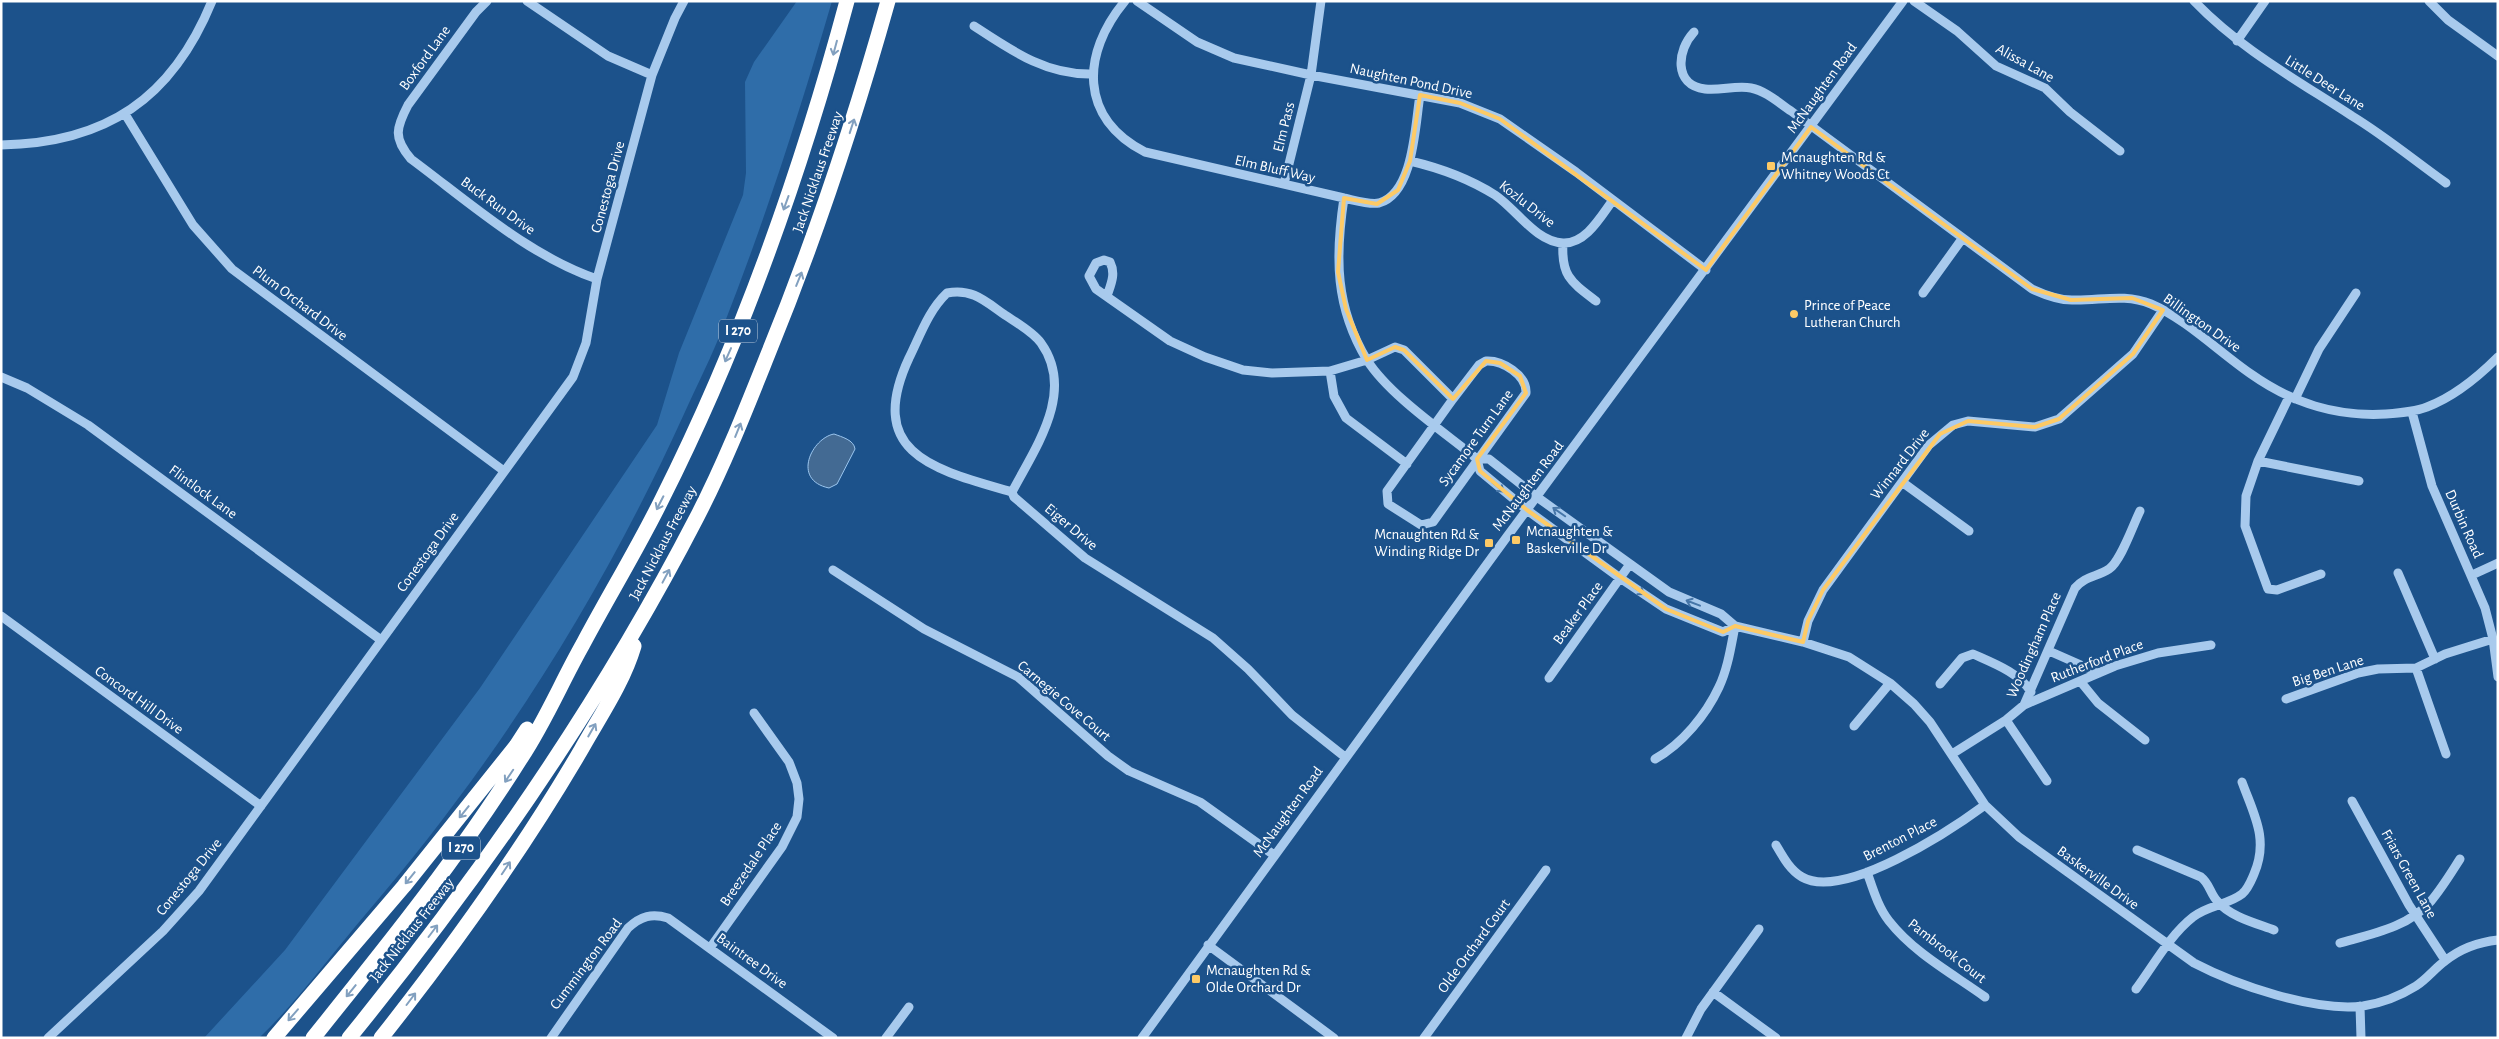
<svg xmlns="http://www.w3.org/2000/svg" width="2499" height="1039" font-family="'Alegreya Sans',sans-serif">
<rect width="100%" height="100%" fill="#1c528b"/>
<path fill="#2f6da9" d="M797 1H832C800 111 765 220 723 327 712 356 697 385 684 414 601 597 496 763 365 915 331 955 296 1003 259 1038H204L285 950 480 688 657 425 679 353 743 195 746 173 745 82 754 62Z"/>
<path fill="#436a93" stroke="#9bc6ef" d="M834 434C842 437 854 440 855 449L837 484 829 488C791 480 812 438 834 434Z"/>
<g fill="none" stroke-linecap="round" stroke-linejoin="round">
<path stroke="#a8caed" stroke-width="9" d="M487 1 476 12 408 105C396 128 393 138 411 159 469 202 529 256 597 279
M527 1 608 56 652 75
M1125 1C1081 54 1079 118 1145 152L1344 198C1354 200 1369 205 1379 203 1414 193 1415 125 1420 95
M1137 1 1197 42 1234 58 1311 75 1460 103 1500 119 1576 172 1706 270
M1914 1 1957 31 1996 66 2045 88 2070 112 2120 151
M2194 1C2240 49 2297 80 2352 116 2385 136 2415 161 2446 183
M2429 1 2448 20 2498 56
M974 26C1012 51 1046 75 1092 74
M1694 32C1677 50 1673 85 1705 89 1720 91 1736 85 1751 88 1766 91 1779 103 1791 111L2032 289C2045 295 2058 300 2072 300 2100 301 2124 293 2151 304 2186 319 2219 352 2251 374 2292 403 2335 417 2386 414 2400 413 2414 412 2427 407 2454 397 2478 377 2498 357
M2237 41 2265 1
M125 114 193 225 232 269 504 471
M1 145C106 143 172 99 212 1
M1410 161C1440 168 1468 178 1495 195 1516 209 1536 242 1563 243 1586 244 1601 216 1613 200
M1284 184 1311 75 1321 1
M1344 198C1335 257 1335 307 1367 360 1389 395 1444 432 1477 459H1489L1537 497 1669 592 1721 614 1735 626 1803 642 1849 657 1890 683 1914 704 1930 722 1985 805 2019 837 2194 963C2236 985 2315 1012 2363 1006 2382 1003 2400 996 2416 986 2427 979 2435 968 2445 961 2460 949 2479 942 2498 940
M1563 243C1561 276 1571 282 1596 301
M1923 293 1962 239
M1107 296C1111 284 1116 274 1110 262L1104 260 1096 263 1089 276 1096 289 1170 341 1205 357 1243 370 1272 373 1330 371 1367 360 1395 347 1404 350 1453 399
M1486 361C1502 360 1527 375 1526 393L1433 522 1421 525 1388 504 1387 491 1453 399 1479 365Z
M1330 371 1334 396 1346 418 1407 464
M1 377 27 388 88 425 381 640
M2289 397 2258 461 2246 496 2245 526 2268 589 2277 590 2321 574
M2295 399 2319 349 2356 293
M2412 412 2432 486 2485 608 2493 639 2498 677
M1477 459 1480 471 1527 510 1620 578 1666 609 1723 632 1735 626
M2258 461 2359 481
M1902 482 1969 531
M1012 492C1035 448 1076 392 1041 343 1033 332 1017 323 1005 315 985 301 972 288 947 293 928 311 920 336 909 358 864 455 936 470 1012 492L1014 497 1085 558 1213 638 1248 669 1292 715 1345 757
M833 570 924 629 1018 677 1108 756 1129 771 1200 802 1274 855
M2398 573 2435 659
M2472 575 2498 563
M1 616 261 806
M1803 642 1808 621 1823 590 1929 445 1953 425 1968 421 2035 427 2059 419 2133 354 2163 310
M2049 651 2099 673
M2416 668 2446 754
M1549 678 1630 564
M2080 681 2098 703 2145 740
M1940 684 1962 658 1973 654C1993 663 2020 673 2031 692
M2286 699 2358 673 2378 669 2416 668 2445 654 2493 639
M2024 705 2115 666 2158 653 2211 645
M2006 720 2047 781
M1854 726 1890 683
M1952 754 2006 720 2024 705 2075 588C2085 576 2097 577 2109 569 2121 561 2133 525 2140 511
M1655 759C1682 744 1706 715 1719 687 1728 668 1731 646 1735 626
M2352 801 2409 905 2445 960
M1776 845C1783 857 1790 870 1802 877 1844 901 1951 830 1985 805
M2137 850 2201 877C2210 884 2210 894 2218 902 2231 917 2255 923 2274 930
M1867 872C1873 889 1878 907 1889 921 1914 953 1953 974 1985 997
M2340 943C2372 934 2409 927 2431 901 2442 888 2451 873 2460 859
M1208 945 1334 1038
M710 948 782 847 797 817 799 799 797 783 789 762 754 713
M2136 989C2153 966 2170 935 2193 917 2208 905 2228 905 2242 894 2248 889 2251 881 2254 874 2269 839 2254 815 2242 782
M1713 992 1776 1038
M2360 1006 2361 1038
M48 1038 163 931 199 891 573 377 586 343 597 279 652 75 675 18 684 1
M551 1038 628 928C641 916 652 913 668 918L833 1038
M886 1038 909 1007
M1142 1038 1506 538 1903 1
M1424 1038 1546 870
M1686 1038 1701 1009 1759 929"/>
<path stroke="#fff" stroke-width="15" d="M274 1038 404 886 516 746 527 729
M313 1038C386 947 459 857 521 758 545 722 562 681 583 644 609 595 638 548 662 499 742 340 801 172 847 1
M349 1038C481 876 601 703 697 517 724 465 746 409 768 354 815 239 854 122 888 1
M381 1038C453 947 522 851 581 750 600 716 623 683 634 646"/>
</g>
<defs><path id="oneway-shaft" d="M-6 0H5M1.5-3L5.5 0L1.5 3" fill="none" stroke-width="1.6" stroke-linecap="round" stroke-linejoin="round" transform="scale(1.25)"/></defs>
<g stroke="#82a0bf">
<use href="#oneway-shaft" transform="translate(835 48) rotate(105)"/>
<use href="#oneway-shaft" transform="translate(852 126) rotate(-72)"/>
<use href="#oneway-shaft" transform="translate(786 203) rotate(110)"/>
<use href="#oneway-shaft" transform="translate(799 279) rotate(-68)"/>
<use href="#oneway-shaft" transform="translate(728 355) rotate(114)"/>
<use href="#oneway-shaft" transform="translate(738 430) rotate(-68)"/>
<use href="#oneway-shaft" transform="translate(660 503) rotate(117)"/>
<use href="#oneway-shaft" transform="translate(666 576) rotate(-62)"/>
<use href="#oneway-shaft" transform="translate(592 730) rotate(-60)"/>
<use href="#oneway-shaft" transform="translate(509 776) rotate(124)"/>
<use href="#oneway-shaft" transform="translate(464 812) rotate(129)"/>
<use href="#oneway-shaft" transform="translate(506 868) rotate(-56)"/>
<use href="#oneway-shaft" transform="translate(410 878) rotate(129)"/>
<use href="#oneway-shaft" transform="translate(433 931) rotate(-53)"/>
<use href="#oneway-shaft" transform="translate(351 991) rotate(129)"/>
<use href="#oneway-shaft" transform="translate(411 999) rotate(-53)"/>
<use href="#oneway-shaft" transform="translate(293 1015) rotate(131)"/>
</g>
<g stroke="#4676a8">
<use href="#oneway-shaft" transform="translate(1498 487) rotate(40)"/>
<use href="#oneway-shaft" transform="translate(1559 512) rotate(-145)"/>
<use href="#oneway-shaft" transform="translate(1638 590) rotate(35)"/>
<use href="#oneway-shaft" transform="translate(1693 603) rotate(-159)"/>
</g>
<path fill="none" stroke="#fdca66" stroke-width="4" stroke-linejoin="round" d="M1420 95 1460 103 1500 119 1706 270 1811 127 2032 289 2071 300 2132 298 2163 310 2133 354 2059 419 2035 427 1968 421 1940 434 1823 590 1808 621 1803 642 1735 626 1723 632 1666 609 1527 510 1480 471 1477 459 1526 393 1520 376 1500 363 1486 361 1453 399 1404 350 1395 347 1367 360 1346 309 1338 272 1344 198 1377 204 1398 190 1410 161Z"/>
<g fill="#fdca66" stroke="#1c528b" stroke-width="2">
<rect x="1766" y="161" width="10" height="10" rx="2.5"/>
<circle cx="1794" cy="314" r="5"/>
<rect x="1511" y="535" width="10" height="10" rx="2.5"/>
<rect x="1484" y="538" width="10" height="10" rx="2.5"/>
<rect x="1191" y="974" width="10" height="10" rx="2.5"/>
</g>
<g text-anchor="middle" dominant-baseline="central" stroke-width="5" stroke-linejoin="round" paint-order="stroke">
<g fill="#1c528b" stroke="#bbcbdc" stroke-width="1">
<rect x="719" y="319.5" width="38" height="23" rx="4"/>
<rect x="442" y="836.5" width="38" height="23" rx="4"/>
</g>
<g font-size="14" font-weight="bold" fill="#fff">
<text x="738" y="331">I 270</text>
<text x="461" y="848">I 270</text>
</g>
<g font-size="15" fill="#fff" stroke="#1c528b">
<text transform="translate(425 58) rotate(-54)">Boxford Lane</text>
<text transform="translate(2025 63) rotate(29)">Alissa Lane</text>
<text transform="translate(1411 81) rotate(12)">Naughten Pond Drive</text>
<text transform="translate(2325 83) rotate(32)">Little Deer Lane</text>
<text transform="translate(1822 88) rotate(-54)">McNaughten Road</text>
<text transform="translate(1284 127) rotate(-76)">Elm Pass</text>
<text transform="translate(1275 169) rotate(13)">Elm Bluff Way</text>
<text transform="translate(818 172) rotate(-71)">Jack Nicklaus Freeway</text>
<text transform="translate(608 187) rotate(-75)">Conestoga Drive</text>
<text transform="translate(1527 204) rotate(38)">Kozlu Drive</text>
<text transform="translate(498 206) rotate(36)">Buck Run Drive</text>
<text transform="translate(300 303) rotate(37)">Plum Orchard Drive</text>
<text transform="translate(2202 323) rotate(35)">Billington Drive</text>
<text transform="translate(1476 438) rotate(-54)">Sycamore Turn Lane</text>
<text transform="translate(1900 464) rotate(-52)">Winnard Drive</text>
<text transform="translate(1528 486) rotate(-53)">McNaughten Road</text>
<text transform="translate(203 492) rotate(36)">Flintlock Lane</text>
<text transform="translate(2464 524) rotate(66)">Durbin Road</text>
<text transform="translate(1071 527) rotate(40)">Eiger Drive</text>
<text transform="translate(663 543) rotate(-62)">Jack Nicklaus Freeway</text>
<text transform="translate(428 552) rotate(-54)">Conestoga Drive</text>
<text transform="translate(1578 613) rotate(-54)">Beaker Place</text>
<text transform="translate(2034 645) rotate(-66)">Woodingham Place</text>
<text transform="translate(2097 661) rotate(-21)">Rutherford Place</text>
<text transform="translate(2328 671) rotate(-18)">Big Ben Lane</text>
<text transform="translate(139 700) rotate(36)">Concord Hill Drive</text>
<text transform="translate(1064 701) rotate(40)">Carnegie Cove Court</text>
<text transform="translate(1288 812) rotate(-54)">McNaughten Road</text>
<text transform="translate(1900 839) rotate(-27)">Brenton Place</text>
<text transform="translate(751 864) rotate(-56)">Breezedale Place</text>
<text transform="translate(2409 874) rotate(61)">Friars Green Lane</text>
<text transform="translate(189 877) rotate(-51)">Conestoga Drive</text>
<text transform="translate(2098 878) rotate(36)">Baskerville Drive</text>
<text transform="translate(412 930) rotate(-52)">Jack Nicklaus Freeway</text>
<text transform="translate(1474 946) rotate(-54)">Olde Orchard Court</text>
<text transform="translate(1947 951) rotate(38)">Pambrook Court</text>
<text transform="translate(752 961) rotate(36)">Baintree Drive</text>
<text transform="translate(586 964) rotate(-53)">Cummington Road</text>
</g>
<g font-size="15" fill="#fff" stroke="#1c528b" text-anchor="start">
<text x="1781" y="157">Mcnaughten Rd &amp;<tspan x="1781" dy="17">Whitney Woods Ct</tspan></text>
<text x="1804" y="305">Prince of Peace<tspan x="1804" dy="17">Lutheran Church</tspan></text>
<text x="1526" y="531">Mcnaughten &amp;<tspan x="1526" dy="17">Baskerville Dr</tspan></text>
<text x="1479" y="534" text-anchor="end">Mcnaughten Rd &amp;<tspan x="1479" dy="17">Winding Ridge Dr</tspan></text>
<text x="1206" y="970">Mcnaughten Rd &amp;<tspan x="1206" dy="17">Olde Orchard Dr</tspan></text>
</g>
</g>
<rect width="2499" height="1039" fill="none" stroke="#ffffff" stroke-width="5"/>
</svg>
